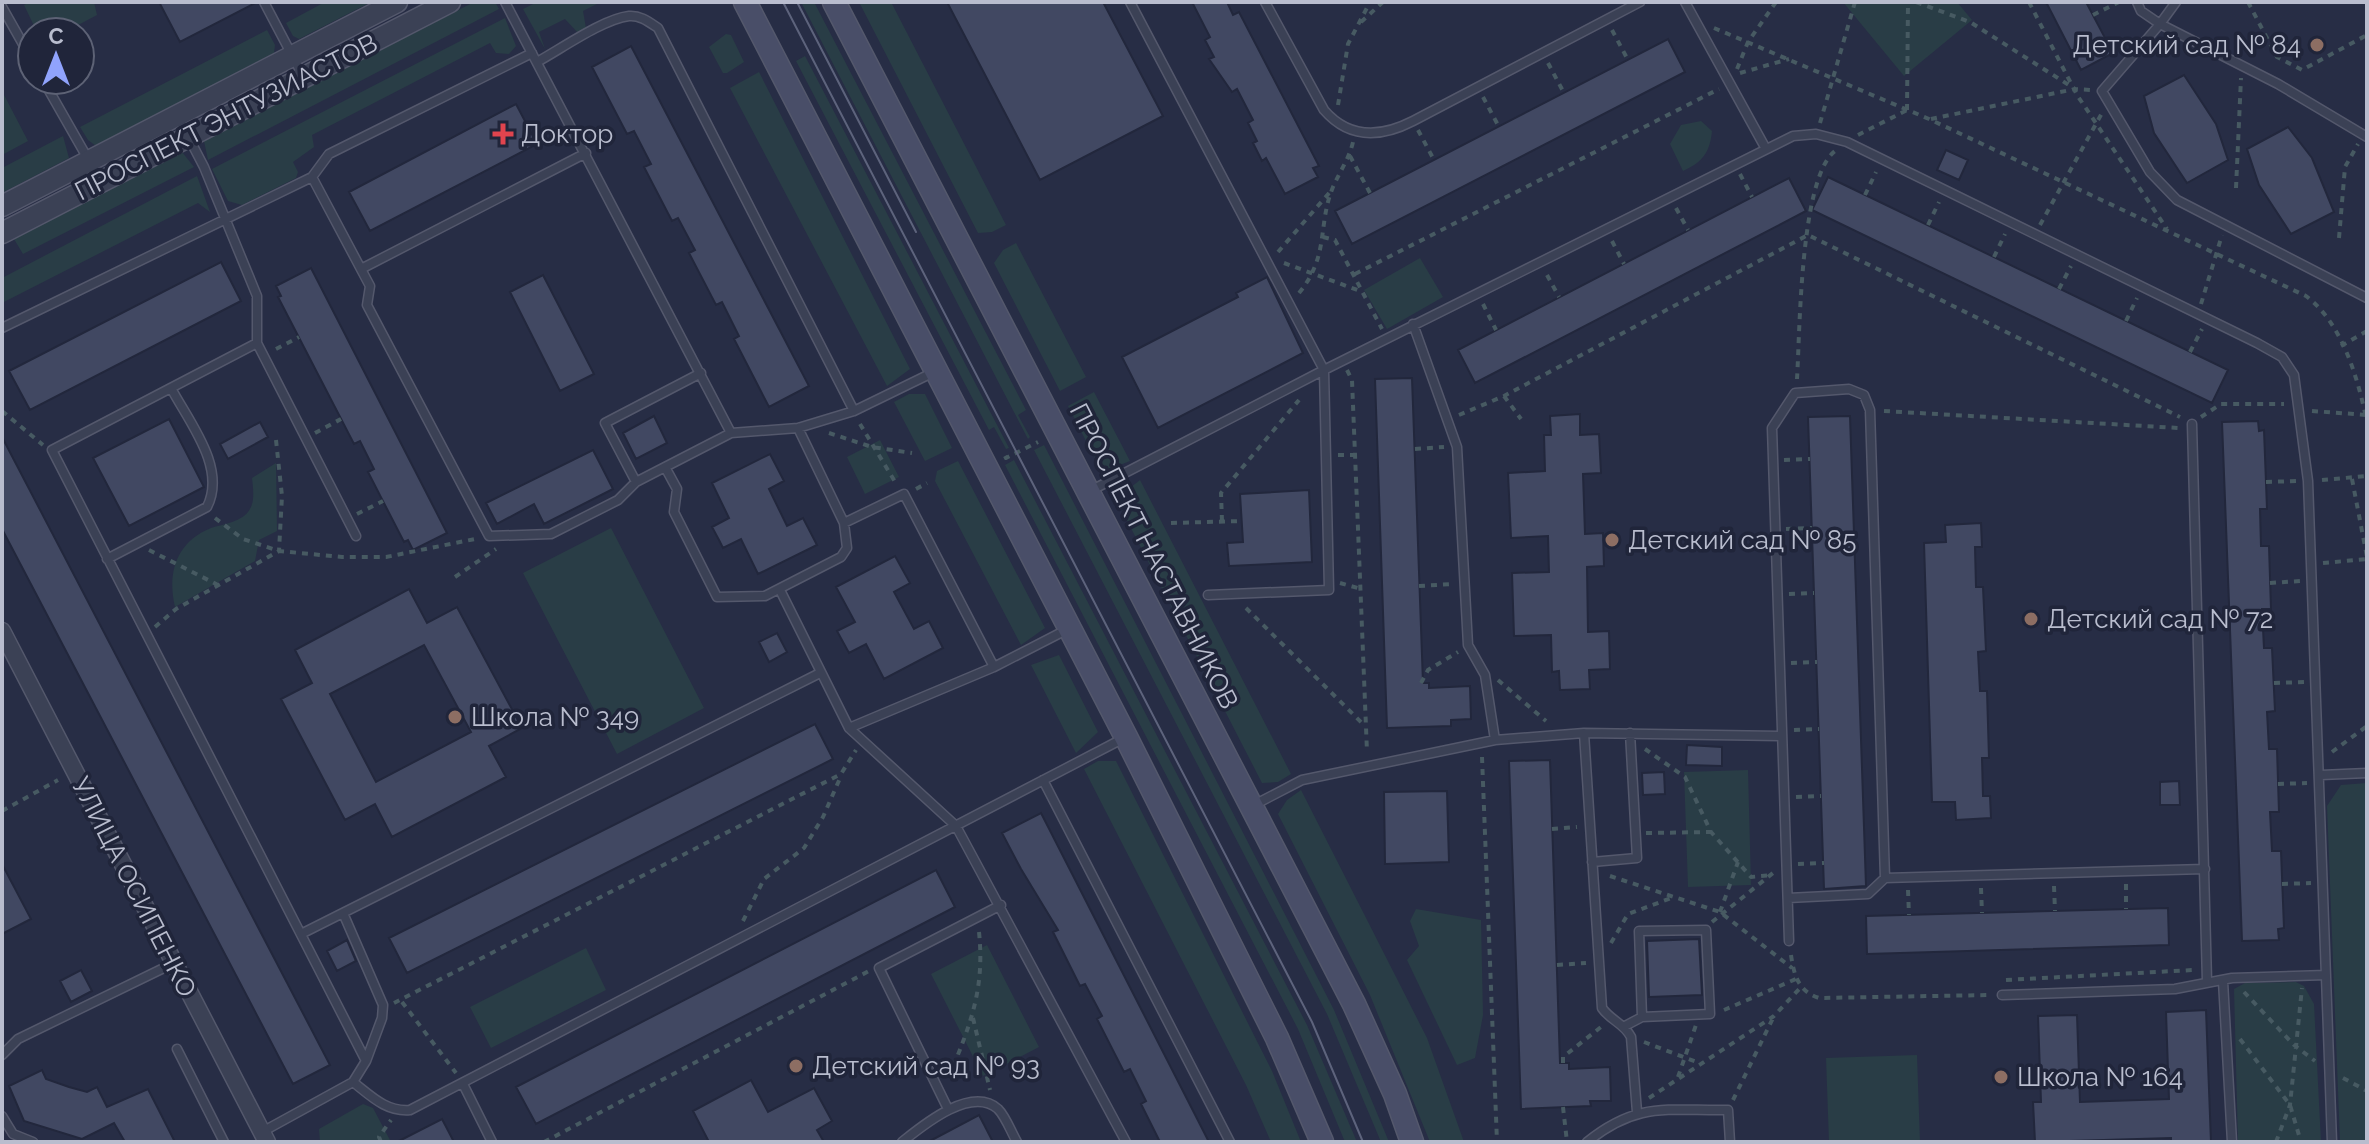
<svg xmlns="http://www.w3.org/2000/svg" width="2369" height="1144" font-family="Raleway,sans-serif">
<rect width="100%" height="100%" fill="#272d45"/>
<path fill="#293d46" d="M30 2H94L97 15 65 32H37L24 5Z
M325 2H371L299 39 293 36 286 23Z
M474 2H495L499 9 208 160 204 141Z
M537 2H601L583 11 586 28 578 33 565 19 539 32 545 49 523 9Z
M801 2H814L1026 410 1018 415 1030 437 1028 439Z
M859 2H891L1006 225 992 232 978 233Z
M1843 2H1957L1972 20 1904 76Z
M505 18 516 46 509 54 496 53 490 43 312 135 314 147 293 162 298 172 296 178 242 205 228 201 212 169Z
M267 30 275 45 274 53 96 146 88 140 80 127Z
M726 34 731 35 744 62 727 73H723L709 47Z
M805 56 1009 448 1006 449 994 427 989 430 796 61Z
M759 72 910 369 887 386 730 88Z
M2 91 28 141 2 155Z
M1701 121 1712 131C1710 152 1703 162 1683 171L1670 144 1681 125Z
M63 136 69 158 2 193V168Z
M182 152 194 167 23 254 14 239Z
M197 176 210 212 198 203 2 303V278Z
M1016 243 1086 377 1060 391 994 263 1003 250Z
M1420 258 1443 297 1387 329 1364 290Z
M1094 392 1130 461 1102 472 1068 406Z
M909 394H925L952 448 925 461 894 402Z
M880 440 899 477 865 494 847 457Z
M1044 445 1334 1010 1389 1142H1381L1327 1014 1034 450Z
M1014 460 1307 1025 1357 1142H1345L1298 1029 1005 465Z
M958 461 1045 628 1021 645 935 481 937 471Z
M276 463 277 531 259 540 255 561 175 607C167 573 176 542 211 528 223 524 243 522 250 509 255 500 253 488 252 478Z
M1140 480 1291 774 1278 782 1262 783 1116 499Z
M611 528 704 708 617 754 523 573Z
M1059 655 1098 732 1076 753 1031 665Z
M1098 761H1116L1272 1071 1301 1142H1271L1246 1085 1084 769Z
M1748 770 1751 885 1688 887 1684 772Z
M2367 783V1142H2340L2327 806 2341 785Z
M1301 790 1427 1038 1464 1142H1430L1370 995 1278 814 1287 800Z
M1416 909 1481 920 1483 1015 1475 1058 1457 1065 1407 960 1419 946 1410 921Z
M987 945 1039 1047 983 1076 931 974Z
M586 948 606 990 491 1048 470 1007Z
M2296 982 2304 986 2314 1004 2321 1142H2238L2234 989 2245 983Z
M1917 1055 1920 1142H1829L1826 1058Z
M363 1104 373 1108 391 1142H320L319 1129Z"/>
<path fill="#414862" stroke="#22273c" stroke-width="2" fill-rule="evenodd" d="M159 2H257L180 42Z
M947 2H1103L1163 116 1040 180Z
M1192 2H1227L1233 15 1239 12 1319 166 1313 168 1318 177 1285 194 1266 158 1262 161 1253 143 1257 141 1248 123 1253 120 1237 89 1232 92 1209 59 1214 57 1205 40 1210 37Z
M2046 2H2086L2113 53 2081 70Z
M1668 39 1685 72 1352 244 1335 211Z
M631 46 809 386 769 407 734 339 739 336 722 302 716 305 689 253 695 250 678 218 672 221 644 167 651 164 634 131 627 134 592 67Z
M2184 75 2216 124 2228 160 2187 183 2154 133 2144 96Z
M516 104 537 144 370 231 349 192Z
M2288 127 2312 158 2334 212 2291 234 2259 185 2247 149Z
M1946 150 1968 160 1959 180 1937 170Z
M1828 177 2228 370 2212 403 1812 210Z
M1789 178 1806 211 1475 383 1458 350Z
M221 262 241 301 30 410 9 371Z
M311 268 447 533 413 550 408 540 404 542 368 472 374 469 360 441 354 444 278 297 281 296 276 286Z
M543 275 594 374 560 391 510 292Z
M1267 277 1303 353 1158 428 1122 357 1238 297 1236 293Z
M1412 378 1423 683H1429V688L1470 686 1471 719 1451 720V726L1387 728 1375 379Z
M1580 414V435L1599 434 1601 473 1583 474 1585 534 1603 533 1604 566 1587 567 1588 632 1609 631 1610 669 1589 670 1590 689 1560 690 1559 671 1552 672 1551 635 1514 636 1512 573 1549 572 1548 536 1511 538 1508 473 1545 471 1544 435H1551L1550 416Z
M654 416 667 443 636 459 623 433Z
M1850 416 1866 886 1824 889 1808 417Z
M169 419 204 487 129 526 93 458Z
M2258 421 2259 431 2264 430 2267 509H2260L2261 546H2269L2271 609H2262L2264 648H2272L2275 711 2267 712 2269 749H2277L2279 812H2270L2272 851H2281L2284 928 2278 929 2279 940 2242 941 2222 422Z
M260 422 268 437 228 459 220 444Z
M2 437 330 1065 293 1084 2 529Z
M593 450 613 489 544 524 534 504 497 524 486 503Z
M770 454 784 481 769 489 787 526 803 518 817 545 758 574 741 539 723 548 719 540 712 527 729 518 712 483Z
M1309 490 1312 562 1229 566 1227 543 1243 542 1240 494Z
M1981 523 1982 547H1975L1976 587H1983L1986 651 1978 652 1980 691H1987L1989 758H1982L1983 796H1990L1991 818 1956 820 1955 802H1932L1924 543 1946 542 1945 525Z
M895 556 910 583 894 592 914 629 929 621 943 648 884 679 866 644 849 653 837 631 855 622 836 587Z
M409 589 427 623 457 607 522 728 489 746 506 777 392 837 375 804 345 820 281 699 312 683 295 650ZM424 645 471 732 376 782 330 694Z
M777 633 787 652 769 662 759 642Z
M815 724 833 759 407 973 389 938Z
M1687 745 1722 747V766L1686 765Z
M1550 760 1560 1063H1569V1069L1610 1067 1611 1101H1590L1591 1106 1521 1109 1509 761Z
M1664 772 1665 794 1643 795 1642 773Z
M2179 781 2180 805H2160V782Z
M1447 791 1449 862 1385 864 1384 792Z
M1041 813 1209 1142H1160L1141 1104 1146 1101 1130 1069 1124 1072 1097 1019 1102 1016 1085 984 1080 986 1053 932 1058 930 1021 869 1002 833Z
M2 864 31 919 2 934Z
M936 870 955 907 536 1124 516 1087Z
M2168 908 2169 945 1867 954 1866 916Z
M1699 939 1702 995 1649 997 1647 941Z
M347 940 356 961 337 971 327 951Z
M81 970 92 991 71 1002 60 981Z
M2206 1010 2211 1142H2171V1138L2035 1142 2033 1102H2041L2038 1016 2077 1015 2080 1102 2169 1099 2166 1012Z
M42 1070 46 1079 69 1087 87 1092 97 1087 107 1107 148 1089 175 1142H125L114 1123 82 1139 24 1121 9 1086Z
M751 1080 768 1112 814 1088 832 1121 817 1130 824 1142H709L693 1111Z
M979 1115 993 1142H928Z
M442 1119 454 1142H397Z"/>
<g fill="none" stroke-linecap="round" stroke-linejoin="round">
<g stroke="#54586c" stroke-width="11">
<path id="service" d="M264 2 303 76
M505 2 731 433 798 428 854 411 936 371
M1265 2 1324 110C1349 139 1380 138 1413 121L1640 2
M1685 2 1766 149
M2137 2 2141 11 2160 24 2102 91 2150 172 2177 200 2367 298
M2176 2 2160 24 2278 84 2367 137
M2 7 32 60
M537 62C561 49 603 19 629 16 640 15 649 22 658 28L854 411
M43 80 100 180
M178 117 204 167 257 296V343L356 536
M312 177 370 286 367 305 489 536 551 534 618 500 636 482
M361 269 586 153
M1413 324 1457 447 1468 645 1485 675 1495 740
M2 328 312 177 329 154 532 53
M257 343 52 450 366 1061 353 1082 262 1132
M701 373 605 423 636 482 731 433
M2192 424 2207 981
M665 467 677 489 674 512 717 597 765 596 841 557 847 548 844 523 798 428
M1090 491 1324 370 1130 2
M844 523 904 494 994 667
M107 559 207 507C227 468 189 422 171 388
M780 590 849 728 994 667 1068 629
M1208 595 1329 590 1324 370 1793 136 1816 134 1847 142 2257 343 2282 357 2294 375 2308 481 2332 1142
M849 728 956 826 1126 1142
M1584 733 1602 1008C1611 1021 1624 1023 1631 1037L1637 1112
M2321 775 2367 773
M1043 780 1230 1142
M1254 805 1302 780 1495 740 1584 733 1782 736
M1592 862 1637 858 1630 733
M1788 898 1868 894 1885 878 2205 869
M343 913 383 1005 382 1018 366 1061
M301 934 820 673
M1789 941 1772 428 1795 393 1849 389 1864 395 1870 410 1885 878
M2223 981 2232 1142
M2002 995 2175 989 2232 978 2326 975
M1625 1026 1642 1017 1710 1014 1706 930 1639 931 1642 1017
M177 1049 224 1142
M2 1055 18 1039 174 963
M353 1082C371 1096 386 1112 410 1110L1126 737
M463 1084 492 1142
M947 1107 879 968 1001 905
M2 1116 13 1134 33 1142
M902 1142C922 1126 971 1085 998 1109 1006 1117 1011 1132 1017 1142
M1587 1142C1638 1101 1667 1111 1728 1110L1730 1142"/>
</g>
<g stroke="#54586c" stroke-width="19">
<path id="minor" d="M2 631 267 1142"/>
</g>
<g stroke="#54586c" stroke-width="23">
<path id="tertiary" d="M2 206 397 2
M2 233 450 2"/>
</g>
<g stroke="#54586c" stroke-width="25">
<path id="secondary" d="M745 2 1126 737 1277 1038 1322 1142
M834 2 1354 1004 1395 1094 1412 1142"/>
</g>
<path stroke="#475a62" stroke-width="4" stroke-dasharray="6 6" stroke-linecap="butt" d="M1916 2 1970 22 2075 89
M2029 2 2077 95 2167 229
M2248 2 2277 57 2302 70 2367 35
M2093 15 2119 2
M1361 22 1383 2
M1714 28 1929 119 2306 296C2343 324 2358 379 2367 422
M1612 30 1628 60
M1548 63 1564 93
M1737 69 1748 42 1776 2
M1740 73 1789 59
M1483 97 1499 127
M1338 105 1348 44 1370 2
M1907 110 1908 2
M1931 119 2075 89 2091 90
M1820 123 1855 2
M1418 130 1434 160
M1858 135 1907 110
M1350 156 1370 193
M1740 174 1752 197
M2236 188 2241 78
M1865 195 1876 172
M1676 208 1688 230
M1928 225 1939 202
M2040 225 2102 113
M1323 237 1335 240 1382 329
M2339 238 2345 167 2358 144
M1612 241 1624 264
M1278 252 1330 192
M1994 257 2005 234
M1284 263 1360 291
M1355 274 1719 89
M1547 275 1559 297
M2059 289 2071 266
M1299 293C1330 255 1317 226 1333 187 1340 171 1349 159 1353 142
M1483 304 1496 330
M2201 304 2222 235
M2126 321 2137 298
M2341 346 2367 331
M276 349 299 337
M2190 352 2202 329
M1347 370 1352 380 1367 752
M1797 379C1800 331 1800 178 1835 151
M1504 396 1521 419
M2 411 43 445
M1884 411 2179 428
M2312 411 2367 415
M1459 415 1504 396 1808 235 2180 417
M2201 417 2221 404H2284
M860 424 897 485
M315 433 341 419
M829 433 872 447 912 453
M276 440 282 496 279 551
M1415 449 1444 447
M1338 455H1355
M1005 456 1006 458 1038 442
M1784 460 1810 459
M2352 479 2367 557
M2322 480 2367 476
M2266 482 2297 481
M916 489 927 483
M357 514 383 501
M215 518 243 539 279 551 342 557H386L475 539
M1222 521 1221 493 1299 400
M1171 523 1242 521
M1786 529 1812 528
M149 550 218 585
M2323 563 2367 559
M455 577 496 549
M1340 583 1361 589
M2270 583 2300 581
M1419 586 1453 584
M1789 594 1814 593
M1246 608 1365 726
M155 627 176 609 279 551
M1791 663 1817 662
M1498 680 1546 721
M1421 683 1428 670 1458 652
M2274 683 2304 682
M1794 730 1819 729
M1645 749 1685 777 1711 832 1751 877 1773 875
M2332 752 2367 726
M1482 757 1497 1142
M2278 784 2307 783
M1796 797 1821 796
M2 811 58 780
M1552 829 1577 827
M1646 833 1711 832
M1798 864 1824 863
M1610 876 1720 912 1792 968
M2126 884V909
M2282 884 2311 883
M2054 886 2055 911
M1981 888 1982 913
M1908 890 1909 915
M1720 912 1738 862
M743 921 764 879 804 848 823 817 841 776
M1712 922 1773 873
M1611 943 1628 914 1674 897
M1791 955C1794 975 1798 991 1819 998L1990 995
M1557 965 1586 963
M2006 980 2193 970
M2244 992 2294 1045 2315 1061
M402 1002 456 1073
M394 1003 841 774 856 750
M1724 1010 1796 979
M973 1018 990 1090
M2240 1039 2290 1105 2301 1142
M1644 1042 1702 1064
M1563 1063V1057L1601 1027
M949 1077C970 1025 985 990 979 932
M1678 1077 1696 1025
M2343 1078 2367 1091
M1649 1098 1774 1016 1801 987
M1733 1100 1773 1018
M1563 1107 1567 1142
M381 1142 379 1137 391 1120
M544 1142 869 971
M2276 1142 2290 1105 2302 988"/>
<use href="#service" stroke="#3b4155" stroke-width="8"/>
<use href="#minor" stroke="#3b4155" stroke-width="16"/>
<use href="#tertiary" stroke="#3b4155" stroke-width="20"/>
<use href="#secondary" stroke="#494e68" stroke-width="22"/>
<path stroke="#5d637c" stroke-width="2" d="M783 2 1312 1022 1363 1142
M797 2 916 232"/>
</g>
<g fill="#8d6e63" stroke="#20253a" stroke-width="3">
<circle cx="2317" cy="45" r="8"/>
<circle cx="1612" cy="540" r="8"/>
<circle cx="2031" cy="619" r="8"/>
<circle cx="455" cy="717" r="8"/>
<circle cx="796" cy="1066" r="8"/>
<circle cx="2001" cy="1077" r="8"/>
</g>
<path fill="#e0444e" stroke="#20253a" stroke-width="3" d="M499 122h8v8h8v8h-8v8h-8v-8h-8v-8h8z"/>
<g text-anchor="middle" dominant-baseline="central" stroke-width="7" stroke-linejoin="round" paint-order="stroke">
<g font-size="26" fill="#b9bdce" stroke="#20253a" text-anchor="start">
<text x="2301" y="45" text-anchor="end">Детский сад № 84</text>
<text x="521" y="134">Доктор</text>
<text x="1628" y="540">Детский сад № 85</text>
<text x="2047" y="619">Детский сад № 72</text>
<text x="471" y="717">Школа № 349</text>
<text x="812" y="1066">Детский сад № 93</text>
<text x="2017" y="1077">Школа № 164</text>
</g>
<g font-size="26" fill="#b9bdce" stroke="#20253a">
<text transform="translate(226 117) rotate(-27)">ПРОСПЕКТ ЭНТУЗИАСТОВ</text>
<text transform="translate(1154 556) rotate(63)">ПРОСПЕКТ НАСТАВНИКОВ</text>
<text transform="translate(134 887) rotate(63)">УЛИЦА ОСИПЕНКО</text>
</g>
</g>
<rect width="2369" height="1144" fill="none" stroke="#b9bdce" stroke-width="8"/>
<g transform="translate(56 56)"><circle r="38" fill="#20253a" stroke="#5d6275" stroke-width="2"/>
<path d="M0-6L14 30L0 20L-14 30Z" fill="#90a3fc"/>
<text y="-12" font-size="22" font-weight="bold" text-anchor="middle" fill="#b9bdce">С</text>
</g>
</svg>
